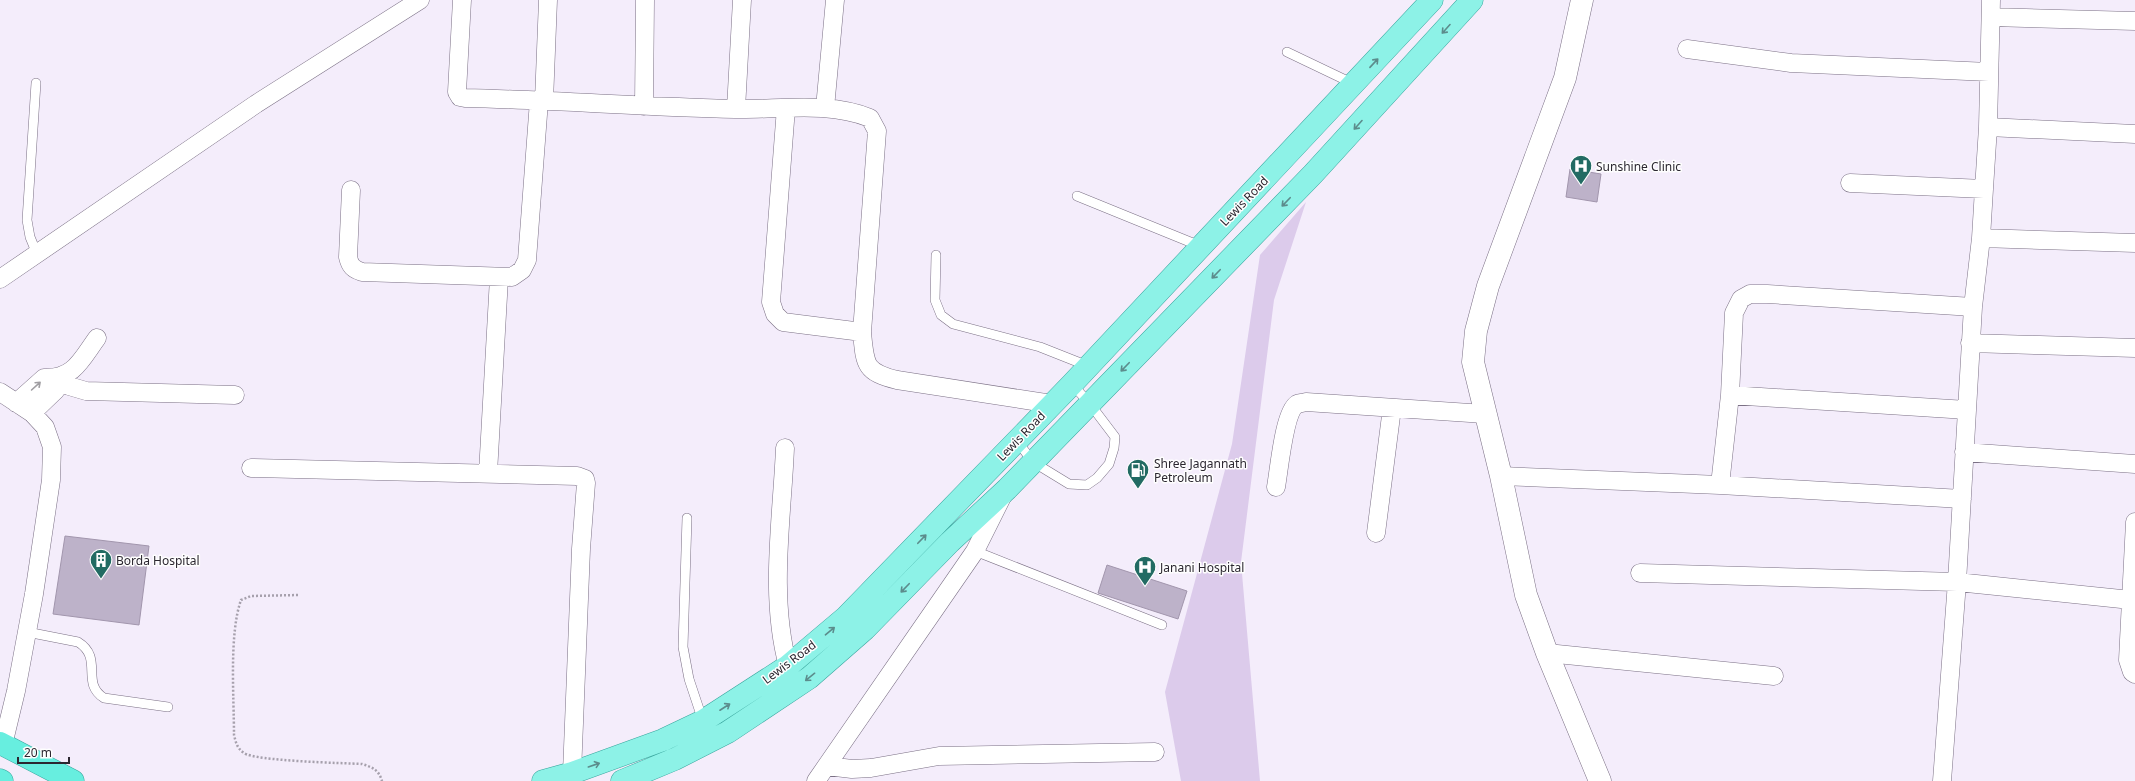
<svg xmlns="http://www.w3.org/2000/svg" width="2135" height="781" font-family="'Noto Sans',sans-serif">
<rect width="100%" height="100%" fill="#f4edfb"/>
<path fill="#dccbeb" d="M1306 202 1274 300 1241 562 1260 781H1181L1165 692 1232 444 1260 255Z"/>
<path fill="#bdb2c9" stroke="#a296ad" d="M1570 169 1601 174 1597 202 1566 197Z
M65 536 149 546 139 625 53 614Z
M1107 565 1187 591 1178 619 1098 593Z"/>
<g fill="none" stroke-linecap="round" stroke-linejoin="round">
<g stroke="#7b7085" stroke-width="10">
<path id="service" d="M1287 52 1354 84
M36 83 27 220 30 237 37 254
M1077 196 1200 246
M936 255 935 300 941 315 953 324 1040 347 1088 366
M1017 441 1033 462 1069 484 1087 485 1097 478 1109 464 1114 448 1115 437 1090 404 1072 384
M687 518 683 647 689 679 703 721
M975 551 1162 625
M27 632 78 642C104 658 80 683 104 698L168 707"/>
</g>
<g stroke="#7b7085" stroke-width="19">
<path id="minor" d="M462 0 457 92 460 97 465 98C555 100 645 107 735 109 779 110 828 101 870 118L877 131 862 332C865 364 864 372 897 380L1052 404
M1991 17 2135 21
M1687 49 1791 63 1989 72
M544 101 548 0
M644 106 645 0
M786 108 771 302 775 314 783 322 862 332
M825 108 835 0
M736 109 742 0
M1988 127 2135 134
M1850 183 1984 189
M351 190 348 257C350 266 353 269 362 272L512 277 522 270 527 260 539 101
M1981 238 2135 243
M0 279 256 104 420 0
M1970 343 2135 348
M58 378 69 386 86 391 235 395
M0 392 32 413 45 427 52 447 51 480 34 594 16 691 3 745
M1730 395 1967 410
M16 403 44 378C74 379 81 360 97 338
M32 413 56 390 58 378
M785 448C782 519 769 596 788 666
M1964 452 2135 464
M251 468 577 476 585 479 586 483 581 549 572 773
M488 473 499 278
M1501 476 1720 485 1962 499
M1720 485 1730 395 1734 313 1741 299 1750 294H1767L1973 307
M1276 487C1279 471 1284 412 1297 404 1299 403 1304 403 1306 402L1485 414
M2135 522 2128 660 2132 672 2135 674
M1376 533 1392 408
M1640 573 1957 582 2131 600
M1547 653 1774 676
M827 766 852 769 871 768 939 756 1155 752
M816 781 975 551 1003 495
M1942 781 1957 582 1973 307 1981 238 1984 189 1988 127 1991 0"/>
</g>
<g stroke="#7b7085" stroke-width="23">
<path id="tertiary" d="M1582 0 1565 78 1488 286 1476 331 1473 362 1501 476 1526 595 1547 653 1600 781"/>
</g>
<g stroke="#39a59d" stroke-width="23">
<path id="primary" d="M543 781 572 773 663 740 703 721 788 666 846 617 1072 384 1432 0
M622 781 675 759 728 732 809 678 865 629 950 542 1007 489 1313 174 1472 0"/>
</g>
<g stroke="#39a59d" stroke-width="23">
<path id="trunk" d="M0 743 73 781
M0 780 2 781"/>
</g>
<path stroke="#a6a0ac" stroke-width="2.5" stroke-dasharray="2 2" stroke-linecap="butt" d="M298 595 251 596 241 600C229 634 234 697 234 735 236 743 237 748 244 753 255 761 343 763 362 764 372 767 379 770 382 781"/>
<use href="#service" stroke="#fff" stroke-width="9"/>
<use href="#minor" stroke="#fff" stroke-width="18"/>
<use href="#tertiary" stroke="#fff" stroke-width="22"/>
<use href="#primary" stroke="#8df2e7" stroke-width="22"/>
<use href="#trunk" stroke="#67eedf" stroke-width="22"/>
</g>
<defs><path id="oneway-shaft" d="M-6 0H5M1.5-3L5.5 0L1.5 3" fill="none" stroke-width="1.6" stroke-linecap="round" stroke-linejoin="round"/></defs>
<g stroke="#5c8c8c">
<use href="#oneway-shaft" transform="translate(1446 29) rotate(132)"/>
<use href="#oneway-shaft" transform="translate(1374 63) rotate(-47)"/>
<use href="#oneway-shaft" transform="translate(1358 125) rotate(132)"/>
<use href="#oneway-shaft" transform="translate(1286 202) rotate(134)"/>
<use href="#oneway-shaft" transform="translate(1216 274) rotate(134)"/>
<use href="#oneway-shaft" transform="translate(1125 367) rotate(134)"/>
<use href="#oneway-shaft" transform="translate(922 539) rotate(-46)"/>
<use href="#oneway-shaft" transform="translate(905 588) rotate(134)"/>
<use href="#oneway-shaft" transform="translate(830 631) rotate(-40)"/>
<use href="#oneway-shaft" transform="translate(810 677) rotate(141)"/>
<use href="#oneway-shaft" transform="translate(725 707) rotate(-33)"/>
<use href="#oneway-shaft" transform="translate(594 765) rotate(-19)"/>
</g>
<use stroke="#a09ea2" href="#oneway-shaft" transform="translate(36 386) rotate(-42)"/>
<defs>
<g id="hospital-pin" transform="scale(1.15)"><path d="M0 17L-7.5 6A9.5 9.5 0 1 1 7.5 6Z" fill="#226b63" stroke="#fefefe"/><path d="M-5-5h3v3.5h4V-5h3V5h-3V1.5h-4V5h-3Z" fill="#fff"/></g>
<g id="fuel-pin" transform="scale(1.15)"><path d="M0 17L-7.5 6A9.5 9.5 0 1 1 7.5 6Z" fill="#226b63" stroke="#fefefe"/><path d="M-5.5-6h7V0h2V4h1.3V-2.5L3-4.5l.8-.8L6-3V5H2.5V1h-1V6h-7ZM-4.2-4.7v3.2H.2V-4.7Z" fill="#fff"/></g>
<g id="building-pin" transform="scale(1.15)"><path d="M0 17L-7.5 6A9.5 9.5 0 1 1 7.5 6Z" fill="#226b63" stroke="#fefefe"/><path d="M-4-6H4V6H1V3H-1V6H-4ZM-2.5-4.3h1.7v1.8h-1.7ZM.8-4.3h1.7v1.8H.8ZM-2.5-1h1.7V.8h-1.7ZM.8-1h1.7V.8H.8Z" fill="#fff"/></g>
</defs>
<g fill-rule="evenodd">
<use href="#hospital-pin" x="1581" y="166"/>
<use href="#fuel-pin" x="1138" y="470"/>
<use href="#building-pin" x="101" y="560"/>
<use href="#hospital-pin" x="1145" y="567"/>
</g>
<g text-anchor="middle" dominant-baseline="central" stroke-width="3" stroke-linejoin="round" paint-order="stroke">
<g font-size="12" fill="#2b2730" stroke="#fefefe" text-anchor="start">
<text x="1596" y="166">Sunshine Clinic</text>
<text x="1154" y="463">Shree Jagannath<tspan x="1154" dy="14">Petroleum</tspan></text>
<text x="116" y="560">Borda Hospital</text>
<text x="1160" y="567">Janani Hospital</text>
</g>
<g font-size="12" fill="#2b2730" stroke="#fefefe">
<text transform="translate(1244 201) rotate(-46)">Lewis Road</text>
<text transform="translate(1021 436) rotate(-46)">Lewis Road</text>
<text transform="translate(789 662) rotate(-37)">Lewis Road</text>
</g>
</g>
<path d="M18 757v6h51v-6" fill="none" stroke="#2b2730" stroke-width="2"/>
<text x="24" y="757" font-size="12" fill="#2b2730" stroke="#fefefe" stroke-width="3" paint-order="stroke">20 m</text>
</svg>
